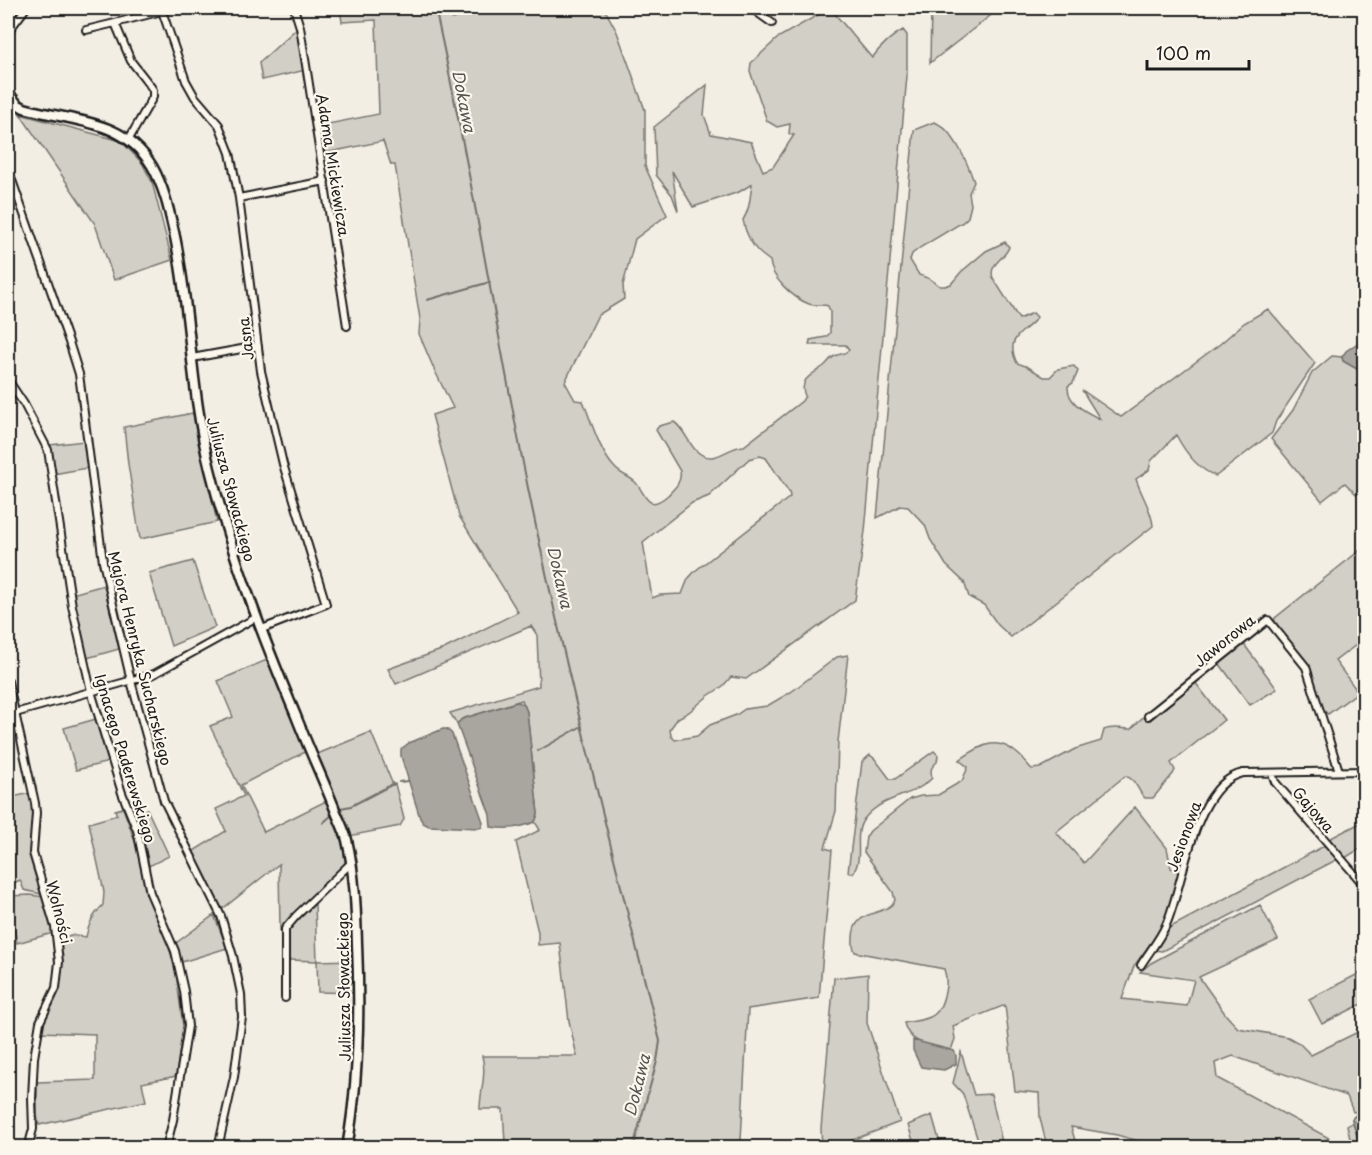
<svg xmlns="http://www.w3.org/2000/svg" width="1372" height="1155" font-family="'Playpen Sans',sans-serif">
<rect width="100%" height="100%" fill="#f2eee4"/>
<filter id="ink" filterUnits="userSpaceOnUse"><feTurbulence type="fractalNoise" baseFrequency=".0167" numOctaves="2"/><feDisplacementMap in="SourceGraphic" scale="12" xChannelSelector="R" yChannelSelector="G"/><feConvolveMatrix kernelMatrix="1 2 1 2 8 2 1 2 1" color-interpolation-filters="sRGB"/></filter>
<g filter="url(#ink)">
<path fill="#d2cfc6" stroke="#777671" stroke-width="1.5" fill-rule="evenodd" d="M340 8H449L452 19 492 8H604L617 32 645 110V166L667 215 635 239 623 285 624 299 598 315 565 382 575 400 583 401C591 420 600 453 615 468 620 474 628 476 634 481 646 491 645 515 668 495 675 488 682 482 680 471L656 430 659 426 674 422C688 431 691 458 712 457 722 456 731 447 744 446L802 401 805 396C798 379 813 374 824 366 828 363 830 358 835 356 841 353 844 355 849 350L846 345H809L810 340 826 337 830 333V311L828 306C822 304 815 306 809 304 793 298 771 278 770 261 767 259 765 257 762 255 752 247 745 232 743 220 750 209 750 197 752 184L739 192 693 207 672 171 678 211 672 195 656 175 654 127 707 85 704 115 711 134 751 142 763 171 773 167 794 135 789 134 790 124 777 127 767 121 750 71 751 63 779 37 830 8 872 58C881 46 890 37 903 30L907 35V76L865 531 855 600 746 679 731 677 723 686 708 696 689 712 678 718 670 729 671 736 675 740 697 736 710 725 736 715 745 709 767 706 791 692 837 657 848 655 838 742 836 811 825 848 832 850 819 998 748 1009 741 1140 742 1147H466V1144L505 1143 503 1109H480C480 1091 487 1074 482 1056H577L569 1021 560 943 538 945V932L516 842 540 830 535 822 538 814 527 712 522 700 462 719 457 724 450 713 539 686 537 635 531 626 396 684 388 669 444 649 518 612 459 516 432 415 453 408 434 369 419 334 420 319 395 165H391L383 141 325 153 318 126 379 114 376 20 342 22ZM760 456 766 458 789 492 790 497 695 571 688 579 682 594 660 595 652 598 643 542 692 503 709 496 749 459Z
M934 8H1000L930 63 931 10Z
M296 29 306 70 262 80 259 63Z
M20 114 121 141 142 163 152 182 172 260 114 280 95 224Z
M934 122C953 128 968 164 974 182L969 193 971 205 968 217 963 222 921 247 912 254 910 260 919 275 930 279 940 286H945L951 284 961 272 986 251 1005 242 1009 247C1005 259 988 264 993 278L1019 319 1033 313 1037 317C1027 333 1003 335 1017 363L1028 367 1044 377H1050L1058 369 1074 366 1078 371 1073 383 1068 386C1067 404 1087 412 1100 419L1082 390 1121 417 1220 344 1244 323 1268 309 1315 363 1276 421 1272 433 1216 476C1197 469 1185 452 1176 435L1151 461 1149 470 1136 479C1141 495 1152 510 1153 526L1011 637 998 625 984 605 969 597 964 582 946 565 930 539 925 525 908 507 900 506 877 518 914 130Z
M1332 356 1342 357 1343 361 1364 373V493L1356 494 1345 483 1322 501 1271 439 1293 410 1312 373Z
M193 413 217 522 140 539 128 464 124 427Z
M84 441 87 468 53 474 50 445Z
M1364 547V639L1335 661 1358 692 1328 714C1313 705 1315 679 1307 665 1298 650 1285 637 1274 623L1275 618Z
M193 561 215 627 171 646 149 573Z
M104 585 119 649 87 658 72 594Z
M1243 643 1277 689 1250 705 1219 663Z
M269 659 305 752 241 785 264 832 326 801 343 842 347 861 280 930 279 864 221 910 192 852 226 831 216 809 244 796 210 726 233 717 218 681Z
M1195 682 1224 720 1171 763 1175 770 1173 774 1153 798H1145C1137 791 1137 779 1125 776L1056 832 1084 863 1135 807 1167 848 1171 868 1180 873 1163 926 1134 966 1122 999 1187 1006 1194 980 1140 972 1151 963 1260 905 1278 940 1199 977 1226 1015 1238 1028 1288 1037 1299 1043 1311 1055 1364 1029V1079L1361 1084 1358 1111 1353 1112 1347 1096 1233 1056 1215 1063 1217 1078 1329 1138 1315 1147 1163 1148 1117 1135 1071 1127 1077 1147H1047L1040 1118 1039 1093 1015 1091 1005 1005 953 1026 955 1039 951 1050C930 1045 909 1045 904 1023 930 1018 939 1020 945 992 947 984 947 978 944 969L855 952C852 946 853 944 853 938 853 907 888 917 895 900L893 892 864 852 866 837 870 831 910 799 921 796 938 795 962 781 968 767 959 760C981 746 997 734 1019 755 1024 759 1027 765 1032 769L1040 768 1075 749 1101 741 1104 730C1113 726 1123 729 1131 729L1144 716H1148L1150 720Z
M96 719 109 762 76 770 64 728Z
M371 732 393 785 395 784 404 819 400 826 349 836 315 755Z
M934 751 938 755 937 762C931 767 930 770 932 778 913 798 882 795 864 819 852 835 865 856 853 873L848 872 862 762 870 755 875 759 890 779H895Z
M31 793 34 814 30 853 41 894 24 890 20 880 10 885 8 883V798Z
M123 808 137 847 147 893 162 927 175 966 183 1026 176 1076 142 1083 146 1101 39 1125 37 1115V1082L95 1080V1034L39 1032 56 989 60 962V938L71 935 86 937C89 923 93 915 103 905L104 892 89 823 117 815 115 810Z
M147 809 169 856 149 866 144 841 133 814Z
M1364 821V846L1345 858 1329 839Z
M1326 845 1338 859 1162 951 1153 950 1167 929Z
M30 895 44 897 53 933 17 943 8 896Z
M315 904 317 961 352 960 355 993 318 992 317 961 289 960 287 935 291 927Z
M214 915 227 948 182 962 176 943Z
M1360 973 1364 982V1003L1322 1024 1309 999Z
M868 974 867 1023 900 1122 834 1147H822L821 1129 834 978Z
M961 1052 974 1095 991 1094 1003 1147H980L963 1094 953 1083Z
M932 1115 941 1147H915L908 1125Z
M1364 1118V1147H1352L1347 1126 1357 1119Z"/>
<path fill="#a9a6a0" stroke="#716f6b" stroke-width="1.5" d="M1362 340H1364V373L1343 361 1342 357 1346 351Z
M517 702 524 704 527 712 538 814 535 822C519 828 508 830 491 827L490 815 457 724 462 719Z
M443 729H447L452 734 483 822 482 827 479 828 429 826 423 823 420 818 401 756V749L409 743Z
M913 1040 954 1051 956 1055V1064L944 1070 921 1067 913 1050Z"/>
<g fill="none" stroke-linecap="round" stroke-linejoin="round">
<path stroke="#716f6b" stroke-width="2" d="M435 8C471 168 496 331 529 493 567 677 614 859 660 1041L657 1061 633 1148
M427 300 490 282
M538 751 582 726
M399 782 408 781
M341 808 351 806 393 784
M323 823 333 814
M1359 1112 1352 1119 1361 1148"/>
<g stroke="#1c1c1c" stroke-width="10">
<path id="street" d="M161 8 186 81 195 97 219 125 230 153 239 198 261 371 283 464 326 604 262 629
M294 8 300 27 347 326
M751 8 772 23
M86 30 115 23
M8 32 26 8
M129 139 153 97V90L149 84 131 61 115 23 162 11
M8 169 69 342 79 374 103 562 131 681 164 801 221 916 233 956 241 994 242 1017 234 1077 218 1148
M239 198 325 181
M192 358 258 346
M8 380 24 404 48 450 72 606 91 691 122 793 137 830 150 893 175 951 184 991 188 1026 173 1120 166 1148
M8 681 35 803 36 813 33 853 55 927 59 962 56 988 40 1022 34 1058 32 1098 33 1129 28 1148
M8 715 154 674 257 617
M1148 716 1268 620 1306 667 1339 771
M1272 773 1275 782 1364 885
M1141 965C1149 952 1160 939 1166 925 1184 885 1193 784 1243 773L1364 771
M285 998V929L296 916 351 863"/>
</g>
<g stroke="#1c1c1c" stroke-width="13">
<path id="secondary" d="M8 92 17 104 24 108C72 122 123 118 152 166 164 187 169 210 174 232 191 310 190 391 210 469 231 554 262 635 296 716 308 747 322 777 334 807 338 818 344 829 347 840 355 875 356 909 357 944 360 1013 359 1080 347 1148"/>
</g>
<use href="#street" stroke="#fbf7ec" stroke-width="6"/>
<use href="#secondary" stroke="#fbf7ec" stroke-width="8"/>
</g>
</g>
<g text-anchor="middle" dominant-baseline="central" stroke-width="4.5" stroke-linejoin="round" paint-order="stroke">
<g font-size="15" fill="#1c1c1c" stroke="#fbf7ec">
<text transform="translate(334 165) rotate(81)">Adama Mickiewicza</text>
<text transform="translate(245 339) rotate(-97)">Jasna</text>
<text transform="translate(232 489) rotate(75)">Juliusza Słowackiego</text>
<text transform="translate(1224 640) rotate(-39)">Jaworowa</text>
<text transform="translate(141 658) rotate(76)">Majora Henryka Sucharskiego</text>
<text transform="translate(126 758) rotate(73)">Ignacego Paderewskiego</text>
<text transform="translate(1314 809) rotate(49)">Gajowa</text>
<text transform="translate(1183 836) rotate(-70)">Jesionowa</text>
<text transform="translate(60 912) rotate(76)">Wolności</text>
<text transform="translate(343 987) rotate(-91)">Juliusza Słowackiego</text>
</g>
<g font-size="16" font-style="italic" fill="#545351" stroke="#fbf7ec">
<text transform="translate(465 101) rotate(79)">Dokawa</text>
<text transform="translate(561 577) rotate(77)">Dokawa</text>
<text transform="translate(636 1085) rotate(-76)">Dokawa</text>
</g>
</g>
<rect width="1372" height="1155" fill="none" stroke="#fbf7ec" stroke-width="30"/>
<rect x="15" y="15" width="1342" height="1125" fill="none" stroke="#1c1c1c" stroke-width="2" filter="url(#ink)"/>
<path d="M1147 60v9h102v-9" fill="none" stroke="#1c1c1c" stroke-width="3"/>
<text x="1156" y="60" font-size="18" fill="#1c1c1c" stroke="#fbf7ec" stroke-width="4.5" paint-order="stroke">100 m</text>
</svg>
